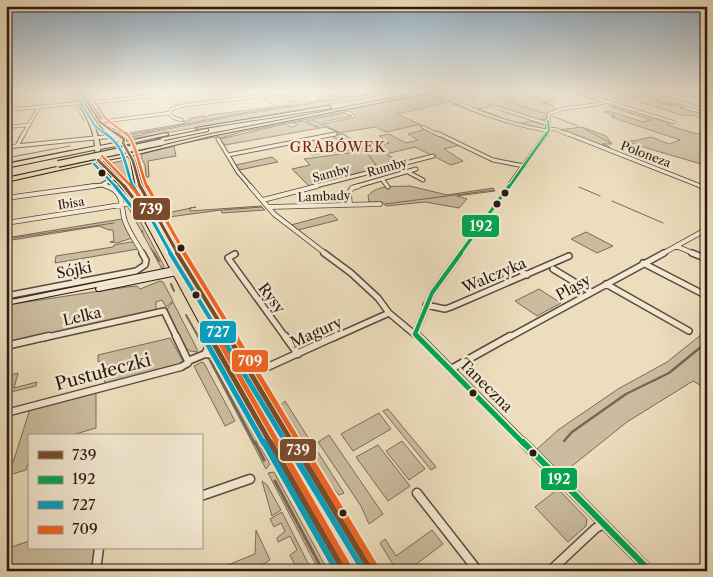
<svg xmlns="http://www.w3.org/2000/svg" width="713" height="577" font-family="'Libre Caslon Text',serif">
<rect width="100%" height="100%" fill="#ecddbc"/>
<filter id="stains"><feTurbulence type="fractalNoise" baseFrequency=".004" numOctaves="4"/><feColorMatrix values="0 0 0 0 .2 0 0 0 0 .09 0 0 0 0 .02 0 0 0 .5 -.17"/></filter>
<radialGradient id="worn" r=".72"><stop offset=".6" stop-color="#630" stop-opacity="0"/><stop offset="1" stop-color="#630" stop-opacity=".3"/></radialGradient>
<path fill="#cbbc9f" stroke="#7a6a59" d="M299 92 312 102 321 100 308 92 315 95 318 92C329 94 338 98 350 97L344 93 356 92 361 95 381 92 236 114 126 136 125 134 186 123 183 121H190L189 120 190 118 205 116 204 119 209 115 290 105 286 101 297 100 292 96 281 98 277 95Z
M386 92H401L137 138 127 137 143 135 142 134 238 115Z
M436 92 438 94 437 96 485 116 435 98 445 103 397 114 423 126 417 125 386 132 375 127 339 133 326 127 225 145 220 139 285 124 291 127 296 126V123H289L304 121 315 127H319L306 121 344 113 352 116 322 122 324 124 356 117 350 111 241 132 217 139 215 137 179 144 226 133Z
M462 92 475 100 464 93 525 92 547 101 556 97 552 101 542 103 553 105 555 110 547 114 546 119 535 121 486 103 492 106 479 109 518 124 530 121 547 125 545 129C512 124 470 112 447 93Z
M647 94 661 98 657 100 684 107 680 108 707 115V119L691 115 685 116 640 102H658L674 106 641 95Z
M618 106 673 122 667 125 697 134 702 133 707 134V166C680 157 652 151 625 140L633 141 651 137 669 144 680 140 611 117 615 116 604 112 609 111 643 122 651 120 611 107Z
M582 127 606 136 612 144H603L610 147V149L559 130Z
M426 129 460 145 444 149 463 161 451 165 415 147 386 154 402 163 310 187 292 169 310 165 304 159 364 151 361 149 312 155 306 151 309 149 299 141 313 139 324 147 343 143 330 135 344 134 365 149 389 143 379 136 389 134 406 143 418 140 408 134Z
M174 146 176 156 148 161 149 177H146L145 165 141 157 142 154Z
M272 157 278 162 239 170 236 165Z
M126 160 135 189 107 164Z
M410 186 447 195 493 188 495 191 457 196 467 199 459 208 425 202 386 206 382 202H369L368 196C377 184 395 187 410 186Z
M130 205 132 206 164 266 162 269 128 207Z
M261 206 265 210 222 213 221 210 169 217 167 213 196 207 190 208V211Z
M332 214 338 220 298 230 291 225Z
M122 219 132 238 117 243 110 242 114 241 113 230H109L99 226 6 241V238Z
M586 232 613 246 597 253 571 239Z
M131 242 135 243 138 249 55 263 56 256 113 247 114 245Z
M160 281 163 282 173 301 166 307 162 300 156 302V311L6 344V305L127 287 137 286 140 289Z
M539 289 561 303 537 316 515 301Z
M173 302 197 349V352L190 351 185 348 167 309Z
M707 330V389L693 381 627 422 562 474 537 449 558 430 618 389 667 362Z
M170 338 184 363 105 385 103 361 98 362V355Z
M211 357 270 464 266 469 208 358Z
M202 362 204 363 235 421 225 426 194 366Z
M18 373 14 388 37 382 36 386 6 393V376Z
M96 392V428L69 436H29V461L26 470 9 475 30 409Z
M285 401 309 439 304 442 281 405Z
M388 409 436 467 431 470 383 411Z
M379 413 391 429 353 451 341 434Z
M329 435 383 514 369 524 361 506 318 442Z
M402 441 425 469 409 480 386 451Z
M312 443 344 493 339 495 324 477 308 448Z
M378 445 410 486 388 501 356 457Z
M274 472 328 571H319L268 473Z
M262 481 267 485 281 510 272 516Z
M558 489 587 519 586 526 568 542 535 507Z
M282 512 312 571H298L290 555 297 550 290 536 278 542 277 538 285 531 281 523 274 527 270 519Z
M256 530 270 560 259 567 260 571H255L250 565 231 571H213L255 554Z
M432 530 443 544 407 571H397L380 543 385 539 396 556Z
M29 541V548H95L92 571H6V549Z"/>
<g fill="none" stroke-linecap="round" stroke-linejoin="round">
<path stroke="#776656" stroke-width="1" d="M69 92 75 103
M491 95 495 92
M261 97 275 106
M499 99 546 114
M75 104 84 121
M97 108 100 114
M101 115 102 117
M552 116 578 126
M312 120 339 132
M583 128 611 143
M354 141 363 148
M365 150 378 168
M6 158 70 146
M6 163 72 150
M579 187 600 196
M612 201 663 223
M385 204 494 190
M130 206 134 214
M223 210 262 207
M142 230 143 233
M6 239 114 223
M151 248 155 254"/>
<path stroke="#776656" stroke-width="2" d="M154 253 159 261
M171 284 174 291
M186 315 199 338"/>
<path stroke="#776656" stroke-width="2.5" d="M198 336 201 341
M211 361 255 444
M564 441 572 432 626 394 669 373 707 342"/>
<path stroke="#776656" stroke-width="3" d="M255 442 264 460
M275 481 323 571"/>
<g stroke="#5a4a3d" stroke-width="4">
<path id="minor-far5" d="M439 92C473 113 509 124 548 131
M576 92 673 122
M683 92 707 99
M649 94 707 110
M167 95 176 103
M87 103 189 92
M495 107 548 124
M6 110 80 103
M169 113 174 118 182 120
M98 120 108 121 169 113 172 109 186 105 292 92
M6 127 29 125
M423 127 439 135
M549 129H555L569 135
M23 135 39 107
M332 135 335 134
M547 135 549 114 562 109 592 105 652 92"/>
</g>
<g stroke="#5a4a3d" stroke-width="5">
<path id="minor-far4" d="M437 133 493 160 524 166
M566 133 703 187
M218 139 238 172 251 187
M17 146 24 133
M6 147 114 136
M228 155 335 134
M408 172 423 180
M382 179 388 187
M102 185 110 187
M85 187 102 185 115 177
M312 187 433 156
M354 187 416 169
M508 187 547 133"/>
</g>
<g stroke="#5a4a3d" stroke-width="5.5">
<path id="minor-far3" d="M106 186C123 191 121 204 124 218 127 230 137 243 143 254
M250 186 274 214 326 254
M700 186 707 189
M6 198 94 186
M263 200 317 186
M350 205 349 193 352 188 359 186
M269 207 380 204
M6 223 127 204 138 205
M676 246 695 254
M460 254 509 186
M662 254 707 229"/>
</g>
<g stroke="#5a4a3d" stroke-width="8">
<path id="minor-far2" d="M324 253 351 273 378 298 389 313 419 338
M692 253 707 259
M235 254 228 258 286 338
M643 263 707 296
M513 266 527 275
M553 269 591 292
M606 284 689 331
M6 296 136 271 145 265 146 260 142 253
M426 305 445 309 451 307 569 256
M415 334 432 293 461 253
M43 338 164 311 177 338
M333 338 389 313
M508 338 664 253"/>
</g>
<g stroke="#5a4a3d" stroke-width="9">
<path id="minor-far1" d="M176 336 188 361
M285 336 298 354
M418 336 525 444
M6 346 49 336
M205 354 212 340
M451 369 510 336
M252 374 336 336
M6 413 181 367 188 363V361L205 354 222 356"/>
</g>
<g stroke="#5a4a3d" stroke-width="11">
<path id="minor" d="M523 442 650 571
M417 493 478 571
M201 496 250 479
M6 504 7 500
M96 571 99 548
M550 571 596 528 604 524"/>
</g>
<g stroke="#2a1913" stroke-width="2">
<path id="secondary" d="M174 267H187L190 269 189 270 185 271 184 273 182 274 99 291H97L96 289 97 287 177 271 6 305V301Z"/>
</g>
<g stroke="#2a1913" stroke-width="2">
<path id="primary" d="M72 92H76C85 109 98 127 100 146L119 142C101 132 89 110 80 92H83L105 126 118 132 126 139 125 143 135 161 141 183 162 223 378 571H363L156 223 135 183 131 161 128 156 102 161 125 184 139 200 260 415 351 571H336L252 421 134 201 96 160 95 149 94 148 95 147C94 127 82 109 72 92ZM110 131 122 139 121 140ZM122 145 126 153 100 158V149Z"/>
</g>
<g stroke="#2a1913" stroke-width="2">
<path id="motorway" d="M422 92H432L211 136 130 156 127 154 211 134Z
M329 106 331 108 198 129 196 128Z
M206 129H208V131L160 141 157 139Z
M166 133 168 134V135L123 145 120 143Z
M96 146 99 148 98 149 6 168V164Z
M98 158 100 159V161L6 182V178Z"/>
</g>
<use href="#minor-far5" stroke="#f3e9d3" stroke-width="2.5"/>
<use href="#minor-far4" stroke="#f3e9d3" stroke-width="3"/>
<use href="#minor-far3" stroke="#f3e9d3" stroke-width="4"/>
<use href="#minor-far2" stroke="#f3e9d3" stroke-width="5"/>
<use href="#minor-far1" stroke="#f3e9d3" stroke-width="6"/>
<use href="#minor" stroke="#f3e9d3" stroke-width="8"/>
<use href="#secondary" fill="#f3e9d3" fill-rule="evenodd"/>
<use href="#primary" fill="#ecddbc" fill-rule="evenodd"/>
<use href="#motorway" fill="#ecddbc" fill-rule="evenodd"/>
<g stroke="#2a1913" stroke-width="8" stroke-linecap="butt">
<path id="motorway-bridge" d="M58 164 162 142"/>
</g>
<use href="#motorway-bridge" stroke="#ecddbc" stroke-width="5.5"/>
<g stroke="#f3e9d3" stroke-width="4">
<path id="bus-1-far5" d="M81 92 100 122 118 135"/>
</g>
<g stroke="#f3e9d3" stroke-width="5">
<path id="bus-1-far4" d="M116 133 124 139 123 143 133 161 140 187
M98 160 125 187"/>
</g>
<g stroke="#f3e9d3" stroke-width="6">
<path id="bus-1-far3" d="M124 186 140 207
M140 186 178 254"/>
</g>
<g stroke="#f3e9d3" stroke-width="8">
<path id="bus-1-far2" d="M177 253 229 338"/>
</g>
<g stroke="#f3e9d3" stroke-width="9">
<path id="bus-1-far1" d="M228 336 293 444
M213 342 271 444"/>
</g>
<g stroke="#f3e9d3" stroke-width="10">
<path id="bus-1" d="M270 442 344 571
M293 442 371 571"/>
</g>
<g stroke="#f3e9d3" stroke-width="4">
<path id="bus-2-far5" d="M546 135 549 130 548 121"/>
</g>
<g stroke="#f3e9d3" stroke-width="5">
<path id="bus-2-far4" d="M509 187 547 133"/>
</g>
<g stroke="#f3e9d3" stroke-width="6">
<path id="bus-2-far3" d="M460 254 509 186"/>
</g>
<g stroke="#f3e9d3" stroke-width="8">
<path id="bus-2-far2" d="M415 334 419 338
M415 334 432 293 461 253"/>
</g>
<g stroke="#f3e9d3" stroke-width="9">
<path id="bus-2-far1" d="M417 336 524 444"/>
</g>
<g stroke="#f3e9d3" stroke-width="10">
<path id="bus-2" d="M523 442 650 571"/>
</g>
<g stroke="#f3e9d3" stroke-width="4">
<path id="bus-3-far5" d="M76 95 95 126 107 135"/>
</g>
<g stroke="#f3e9d3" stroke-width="5">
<path id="bus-3-far4" d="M105 133C127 149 124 165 133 187
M94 164 116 187"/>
</g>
<g stroke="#f3e9d3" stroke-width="6">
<path id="bus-3-far3" d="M115 186 135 211
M133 186 171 254"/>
</g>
<g stroke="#f3e9d3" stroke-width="8">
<path id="bus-3-far2" d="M170 253 222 338"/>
</g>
<g stroke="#f3e9d3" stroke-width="9">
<path id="bus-3-far1" d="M221 336 287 444
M208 345 264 444"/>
</g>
<g stroke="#f3e9d3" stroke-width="10">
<path id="bus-3" d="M264 442 337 571
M286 442 364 571"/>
</g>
<g stroke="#f3e9d3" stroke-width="4">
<path id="bus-4-far5" d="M89 92 105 118 127 135"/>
</g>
<g stroke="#f3e9d3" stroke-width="5">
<path id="bus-4-far4" d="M126 133C136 141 141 175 147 187
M102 156 132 187"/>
</g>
<g stroke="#f3e9d3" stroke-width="6">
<path id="bus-4-far3" d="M131 186 145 203
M147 186 185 254"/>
</g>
<g stroke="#f3e9d3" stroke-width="8">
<path id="bus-4-far2" d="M184 253 236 338"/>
</g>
<g stroke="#f3e9d3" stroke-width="9">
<path id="bus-4-far1" d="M235 336 300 444
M218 339 278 444"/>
</g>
<g stroke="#f3e9d3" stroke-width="10">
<path id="bus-4" d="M277 442 349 568
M300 442 376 568"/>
</g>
<use href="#bus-1-far5" stroke="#7a4b2a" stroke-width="2"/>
<use href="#bus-1-far4" stroke="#7a4b2a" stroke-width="2.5"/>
<use href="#bus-1-far3" stroke="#7a4b2a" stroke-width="3"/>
<use href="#bus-1-far2" stroke="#7a4b2a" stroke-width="4"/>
<use href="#bus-1-far1" stroke="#7a4b2a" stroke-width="5"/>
<use href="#bus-1" stroke="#7a4b2a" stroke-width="6"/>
<use href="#bus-2-far5" stroke="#00a651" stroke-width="2"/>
<use href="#bus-2-far4" stroke="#00a651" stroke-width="2.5"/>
<use href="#bus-2-far3" stroke="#00a651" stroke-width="3"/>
<use href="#bus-2-far2" stroke="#00a651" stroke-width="4"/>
<use href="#bus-2-far1" stroke="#00a651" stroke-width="5"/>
<use href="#bus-2" stroke="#00a651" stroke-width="6"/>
<use href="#bus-3-far5" stroke="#02a2c5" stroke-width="2"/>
<use href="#bus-3-far4" stroke="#02a2c5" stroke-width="2.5"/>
<use href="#bus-3-far3" stroke="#02a2c5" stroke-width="3"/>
<use href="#bus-3-far2" stroke="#02a2c5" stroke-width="4"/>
<use href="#bus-3-far1" stroke="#02a2c5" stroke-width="5"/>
<use href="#bus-3" stroke="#02a2c5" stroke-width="6"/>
<use href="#bus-4-far5" stroke="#f26522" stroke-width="2"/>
<use href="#bus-4-far4" stroke="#f26522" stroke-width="2.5"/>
<use href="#bus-4-far3" stroke="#f26522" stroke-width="3"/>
<use href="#bus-4-far2" stroke="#f26522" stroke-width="4"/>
<use href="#bus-4-far1" stroke="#f26522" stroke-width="5"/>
<use href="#bus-4" stroke="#f26522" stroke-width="6"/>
</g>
<linearGradient id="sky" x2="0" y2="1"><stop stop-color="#8faac0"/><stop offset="0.53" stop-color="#f6f0e1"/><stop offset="1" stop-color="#f6f0e1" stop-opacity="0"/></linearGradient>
<rect width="713" height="173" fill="url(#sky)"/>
<g fill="#2a1913" stroke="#f3e9d3" stroke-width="2">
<circle cx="102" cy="173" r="4.5"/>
<circle cx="505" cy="193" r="4.5"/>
<circle cx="497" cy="204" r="4.5"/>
<circle cx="181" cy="248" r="4.5"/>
<circle cx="196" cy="295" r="4.5"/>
<circle cx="473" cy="393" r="4.5"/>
<circle cx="533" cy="453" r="4.5"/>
<circle cx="343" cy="513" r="4.5"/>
</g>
<g text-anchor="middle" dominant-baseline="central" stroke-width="5" stroke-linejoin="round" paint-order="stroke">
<g font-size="12" fill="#2a1913" stroke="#f3e9d3">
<text transform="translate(646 154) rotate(21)">Poloneza</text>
<text transform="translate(387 167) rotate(-16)">Rumby</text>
<text transform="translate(331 173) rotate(-15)">Samby</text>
<text transform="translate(324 196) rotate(-2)">Lambady</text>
<text transform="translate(71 203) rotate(-9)">Ibisa</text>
</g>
<g font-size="14" letter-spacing="1" fill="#7a1f14" stroke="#f3e9d3">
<text x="338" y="147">GRABÓWEK</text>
</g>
<g font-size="15" fill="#2a1913" stroke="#f3e9d3">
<text transform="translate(74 270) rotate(-11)">Sójki</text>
<text transform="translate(494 275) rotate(-23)">Walczyka</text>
<text transform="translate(573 287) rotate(-29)">Pląsy</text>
<text transform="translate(272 298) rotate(53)">Rysy</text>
<text transform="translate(82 316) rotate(-13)">Lelka</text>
<text transform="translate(316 332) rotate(-24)">Magury</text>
<text transform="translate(486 385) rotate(45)">Taneczna</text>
</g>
<g font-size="18" fill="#2a1913" stroke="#f3e9d3">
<text transform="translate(103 372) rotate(-15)">Pustułeczki</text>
</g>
</g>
<g stroke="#f3e9d3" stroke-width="2">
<rect x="132" y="197" width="39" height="24" rx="5" fill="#7a4b2a"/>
<rect x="461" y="214" width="39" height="24" rx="5" fill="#00a651"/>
<rect x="199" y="320" width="38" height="24" rx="5" fill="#02a2c5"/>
<rect x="231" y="349" width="38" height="24" rx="5" fill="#f26522"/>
<rect x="279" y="438" width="38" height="24" rx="5" fill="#7a4b2a"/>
<rect x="540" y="467" width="38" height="24" rx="5" fill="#00a651"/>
</g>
<g font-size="14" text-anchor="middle" font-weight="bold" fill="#fff">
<text x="151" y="214">739</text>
<text x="481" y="231">192</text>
<text x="218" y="337">727</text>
<text x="250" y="366">709</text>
<text x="298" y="455">739</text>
<text x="559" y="484">192</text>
</g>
<rect width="713" height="577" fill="none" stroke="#ecddbc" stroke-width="25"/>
<rect x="8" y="8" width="698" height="562" fill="none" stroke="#2a1913" stroke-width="2.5"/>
<rect x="12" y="12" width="688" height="552" fill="none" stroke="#2a1913"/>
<rect x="28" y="434" width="175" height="115" fill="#f3e9d3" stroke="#a39686"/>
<rect x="38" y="451" width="25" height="8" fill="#7a4b2a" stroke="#a39686"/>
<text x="72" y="460" font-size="15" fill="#2a1913">739</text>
<rect x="38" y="476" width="25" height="8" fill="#00a651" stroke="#a39686"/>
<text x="72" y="484" font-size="15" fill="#2a1913">192</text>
<rect x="38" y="501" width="25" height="8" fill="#02a2c5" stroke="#a39686"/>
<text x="72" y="510" font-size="15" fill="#2a1913">727</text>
<rect x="38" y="526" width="25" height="8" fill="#f26522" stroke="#a39686"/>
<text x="72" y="534" font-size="15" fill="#2a1913">709</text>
<rect width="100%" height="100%" filter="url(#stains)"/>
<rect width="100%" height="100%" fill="url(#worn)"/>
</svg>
